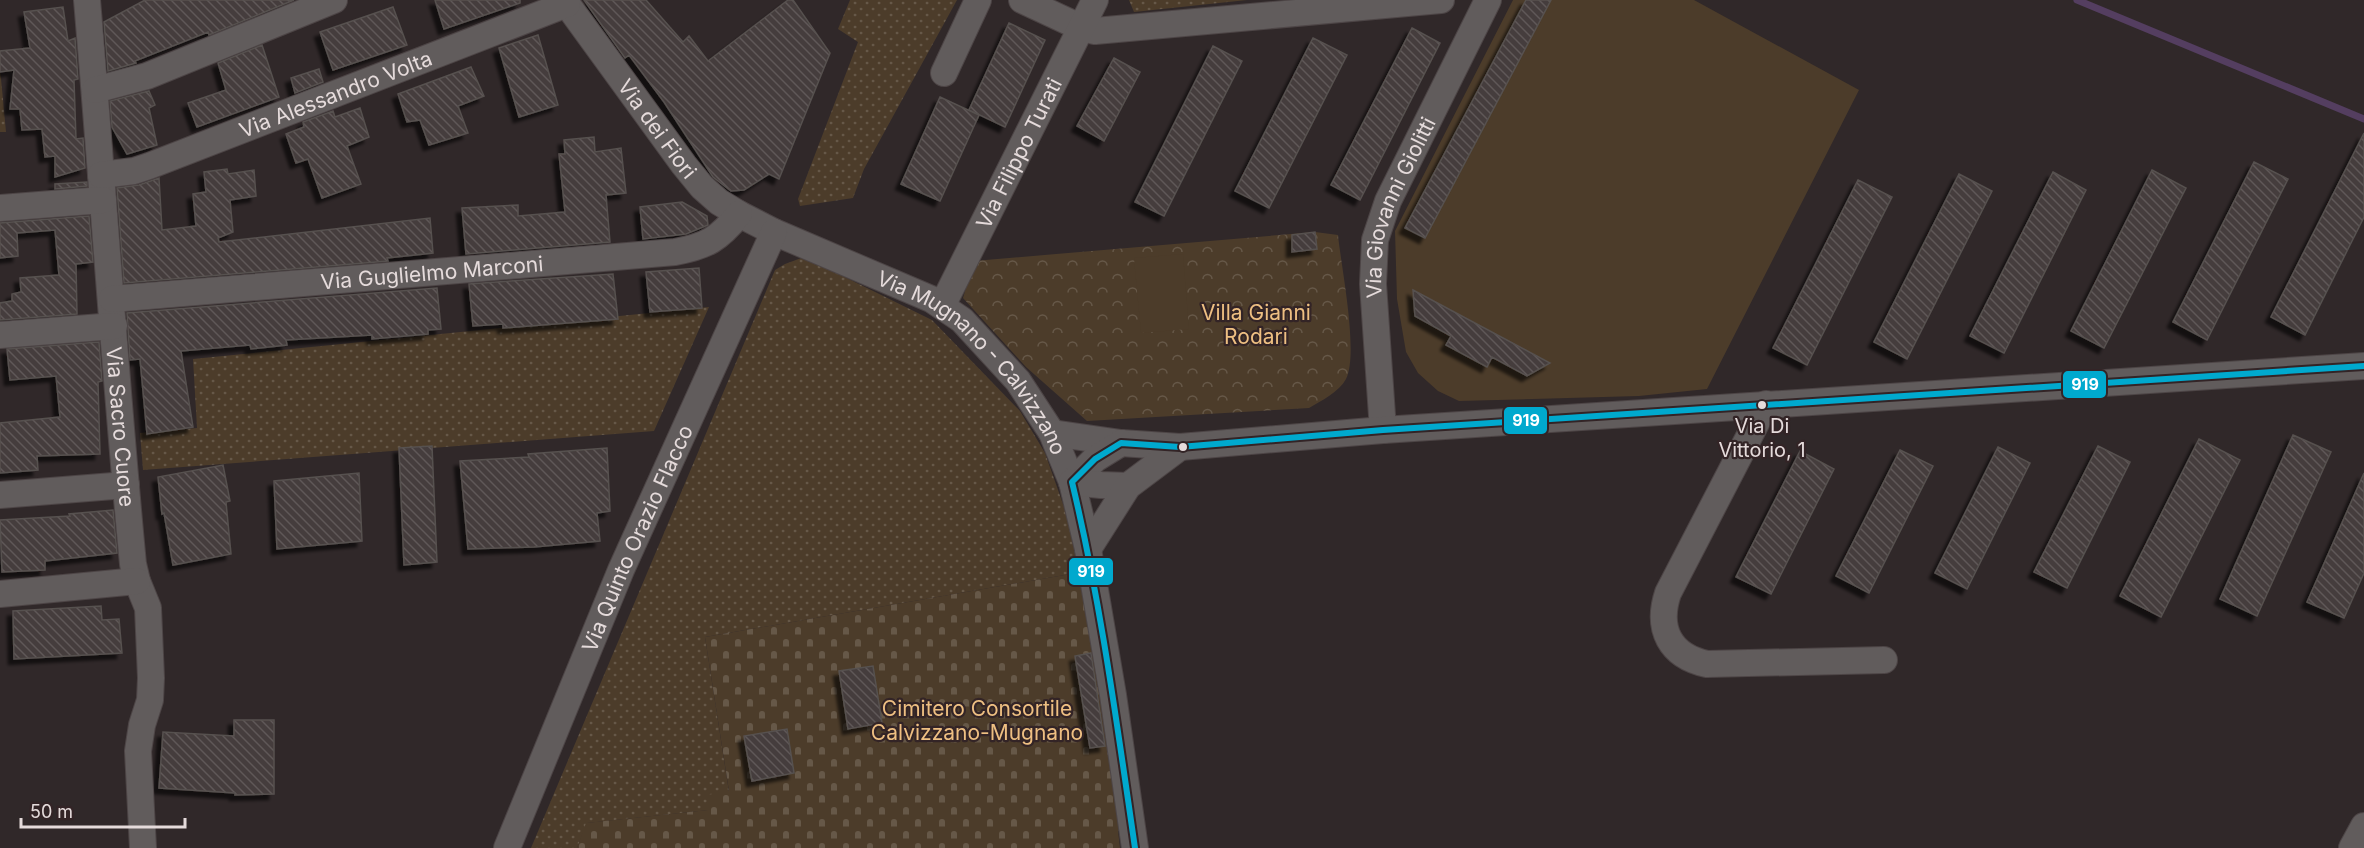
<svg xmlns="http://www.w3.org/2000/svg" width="2364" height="848" font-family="Inter,sans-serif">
<defs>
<pattern id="grass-dots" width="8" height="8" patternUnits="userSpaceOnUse" patternTransform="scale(1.5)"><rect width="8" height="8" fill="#4c3c2a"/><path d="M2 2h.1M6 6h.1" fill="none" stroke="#665848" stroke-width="1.8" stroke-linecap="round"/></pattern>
<pattern id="cemetery-stones" width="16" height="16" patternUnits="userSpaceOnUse" patternTransform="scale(1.5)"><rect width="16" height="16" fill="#4c3c2a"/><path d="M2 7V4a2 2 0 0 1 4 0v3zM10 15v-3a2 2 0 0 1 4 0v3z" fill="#665848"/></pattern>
<pattern id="park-crowns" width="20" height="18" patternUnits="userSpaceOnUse" patternTransform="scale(1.5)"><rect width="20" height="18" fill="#4c3c2a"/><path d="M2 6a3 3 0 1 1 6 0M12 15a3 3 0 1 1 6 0" fill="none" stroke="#665848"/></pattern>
<pattern id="building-back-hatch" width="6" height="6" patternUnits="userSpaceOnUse" patternTransform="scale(1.5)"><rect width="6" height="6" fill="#443d3c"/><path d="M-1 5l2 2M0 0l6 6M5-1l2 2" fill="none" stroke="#5f5858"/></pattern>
<filter id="shadow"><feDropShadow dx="-5.5" dy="5.5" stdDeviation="1.5" flood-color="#0009"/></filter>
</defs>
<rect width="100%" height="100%" fill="#302829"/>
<path fill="url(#grass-dots)" d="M850 0H957L864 169 853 198 800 206 798 199 858 42 838 29Z
M1129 0H1247L1134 12Z
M0 68 6 132H0Z
M804 257 932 320 1020 411 1045 453 1064 507 1082 572 705 637 729 792 709 810 587 823 577 848H531L775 270 785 264Z
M709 307 654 431 143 470 140 433 197 428 193 359Z"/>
<path fill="url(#cemetery-stones)" d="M1082 572 1123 830 1118 831 1120 848H577L586 823 708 810 707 795 729 791 705 637Z"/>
<path fill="url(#park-crowns)" d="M1315 232 1338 235C1341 266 1359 353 1346 379 1339 392 1321 401 1309 408L1087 421 1026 367 963 298 974 261Z"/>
<path fill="#4c3c2a" d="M1513 0H1694L1859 90 1707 389 1639 396 1459 401 1438 391 1418 373 1406 352 1397 299 1395 231Z
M1183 254 1189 329 1141 333 1134 258Z"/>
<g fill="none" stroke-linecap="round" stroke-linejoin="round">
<path stroke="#543e60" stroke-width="7" d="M2077 0 2364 119"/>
</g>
<path fill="url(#building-back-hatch)" stroke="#57514f" stroke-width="1.5" filter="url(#shadow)" d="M145 0H294L209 35 208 32 135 61 136 63 108 71 104 22Z
M435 0H520V3L444 29Z
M584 0H646L683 42 689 36 708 61 788 0H793L830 53 779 179 769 174 744 190 731 191 713 177 664 102 629 55 625 58Z
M1526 0H1551L1425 238 1405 228Z
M63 7 68 41 75 38 78 79 74 80 76 139 83 138 85 168 55 177V156L45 157 42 129 22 130 20 109H10L14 70 0 72V51L30 48 24 12Z
M393 7 407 45 333 70 320 32Z
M1009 23 1045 40 1005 127 969 110Z
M1412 28 1440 43 1360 200 1331 185Z
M538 35 558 105 519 117 499 48Z
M1313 38 1347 55 1269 208 1235 191Z
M262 45 279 97 197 127 188 103 226 90 218 63Z
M1213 46 1242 61 1164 216 1135 202Z
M1114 58 1140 72 1104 141 1077 126Z
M471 67 484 96 458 106 468 133 429 145 420 120 407 122 398 94Z
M319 69 323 82 295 93 291 78Z
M149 91 155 105 149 108 157 145 127 154 112 127 110 101Z
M940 97 979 115 940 201 901 184Z
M360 108 369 137 347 146 361 184 322 198 308 159 296 163 286 134 304 127 303 122 333 111 335 117Z
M2364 133V217L2305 335 2271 317Z
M594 137 595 152 621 148 626 193 606 195 610 242 466 254 462 208 518 205V216L565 212 559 154H565L564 140Z
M2254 162 2288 179 2207 340 2173 322Z
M227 169 228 174 254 170 256 196 230 200 233 232 218 238 219 242 430 218 433 253 387 258 388 261 124 283 117 188 139 185 159 178 162 230 196 226 193 194 206 192 204 172Z
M2152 170 2186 188 2104 348 2071 331Z
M2053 172 2086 190 2004 353 1970 336Z
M1959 174 1992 191 1907 359 1874 342Z
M1858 180 1892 197 1807 365 1773 348Z
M87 182V186L55 189V184Z
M682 202 707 216 708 225 686 234 643 239 640 207Z
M89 216 93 262 76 264 77 314 0 320V303L12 301V294L21 292 20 278 59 275 55 230 17 233 18 256 0 258V223Z
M1315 232 1317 249 1292 252V235Z
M699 268 702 308 650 312 646 272Z
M613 274 618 319 503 328V324L473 326 469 284Z
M437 288 441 329 428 330V334L372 339V335L286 340 287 345 251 349 250 345 181 351 193 427 147 434 140 359 130 360 127 313Z
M1413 290 1550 363 1527 376 1492 357 1487 367 1446 345 1451 336 1415 316Z
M99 342 102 381 98 382 100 454 37 456 38 470 0 473V423L60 417 56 376 10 380 7 349Z
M2293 435 2331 452 2257 616 2220 599Z
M2199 439 2240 460 2161 617 2120 596Z
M432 446 437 562 404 565 399 448Z
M2098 446 2130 462 2067 588 2034 572Z
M1998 447 2030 463 1967 589 1935 573Z
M607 448 610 511 597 513 600 541 534 547 468 549 460 461 529 457 528 454Z
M1900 450 1933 466 1869 593 1836 576Z
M1800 451 1834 469 1771 594 1736 577Z
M223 465 230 501 226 502 231 554 173 565 164 513 162 514 158 477Z
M359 473 362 541 277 549 274 481Z
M2364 473V573L2344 618 2307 602Z
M113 510 117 553 45 561V570L2 572 0 520 70 516 69 514Z
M101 606 102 620 119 619 122 653 14 659 13 611Z
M1091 653 1105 746 1090 748 1075 656Z
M873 666 882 723 848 729 839 671Z
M234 720H274V794L235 795V793L159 788 163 732 234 736Z
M787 729 794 773 752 781 744 736Z"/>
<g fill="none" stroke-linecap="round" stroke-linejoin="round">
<g stroke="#4d4546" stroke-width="28">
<g id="street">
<path id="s1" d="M87 0C103 188 115 377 133 564L137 581 148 608 151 678 150 700 142 725 138 751 143 848"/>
<path id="s2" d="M564 0 684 165 702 187 719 202 739 214 774 232 931 299 962 320 1018 381 1052 433 1072 482 1088 549 1113 695 1135 848"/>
<path d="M1022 0 1082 28 1095 31 1441 0"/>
<path d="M944 73 978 0"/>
<path d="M95 90 147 76 334 0"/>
<path id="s3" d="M101 175 134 171 149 166 567 4"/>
<path d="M0 208 103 200"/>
<path id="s4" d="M112 299 675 252C707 246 719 239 739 214"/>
<path id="s5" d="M942 306 1095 0"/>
<path d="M0 335 114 326"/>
<path d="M1766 404 1668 593C1656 629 1670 656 1707 664L1884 660"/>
<path id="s6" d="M1383 430 1373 284 1375 240 1388 201 1488 0"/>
<path d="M1052 433 1121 443 1180 447 1383 430 2364 366"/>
<path d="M1072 482 1095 459 1121 443"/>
<path d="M1072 482 1101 485 1128 486"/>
<path d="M0 495 126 485"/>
<path d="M1088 549 1128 486 1180 447"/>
<path d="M0 594 137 581"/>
<path id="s7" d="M507 848 621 570 774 232"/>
<path d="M2352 848 2364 826"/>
</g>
</g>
<use href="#street" stroke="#615c5c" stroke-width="26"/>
<g stroke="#332426" stroke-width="10">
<path id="bus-1" d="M1135 848C1117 725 1101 603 1072 482L1095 459 1121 443 1180 447 1383 430 2364 366"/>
</g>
<use href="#bus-1" stroke="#00a9ce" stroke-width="6"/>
</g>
<g fill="#e5dbdb" stroke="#332426" stroke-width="2">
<circle cx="1762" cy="405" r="5"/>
<circle cx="1183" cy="447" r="5"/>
</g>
<g text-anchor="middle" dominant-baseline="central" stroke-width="4.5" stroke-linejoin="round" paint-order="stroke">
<g font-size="20" fill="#e5dbdb" stroke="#332426">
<text x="1762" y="426">Via Di<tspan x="1762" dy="24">Vittorio, 1</tspan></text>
</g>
<g font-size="21" fill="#e5dbdb" stroke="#332426">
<text stroke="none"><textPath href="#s3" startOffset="249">Via Alessandro Volta</textPath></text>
<text stroke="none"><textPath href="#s2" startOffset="159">Via dei Fiori</textPath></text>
<text stroke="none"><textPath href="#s5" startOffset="171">Via Filippo Turati</textPath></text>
<text stroke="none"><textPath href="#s6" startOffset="228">Via Giovanni Giolitti</textPath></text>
<text stroke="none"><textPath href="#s4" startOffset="321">Via Guglielmo Marconi</textPath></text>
<text stroke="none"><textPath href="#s2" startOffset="562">Via Mugnano - Calvizzano</textPath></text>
<text stroke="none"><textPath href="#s1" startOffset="428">Via Sacro Cuore</textPath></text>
<text stroke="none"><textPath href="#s7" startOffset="336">Via Quinto Orazio Flacco</textPath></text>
</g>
<g font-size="21" fill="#eebf82" stroke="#332426">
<text x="1256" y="312">Villa Gianni<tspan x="1256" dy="24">Rodari</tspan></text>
<text x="977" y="708">Cimitero Consortile<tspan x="977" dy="24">Calvizzano-Mugnano</tspan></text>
</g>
</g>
<g stroke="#332426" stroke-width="2">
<rect x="2062" y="370" width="45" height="29" rx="6" fill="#00a9ce"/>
<rect x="1503" y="406" width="45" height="29" rx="6" fill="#00a9ce"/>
<rect x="1068" y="557" width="46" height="29" rx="6" fill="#00a9ce"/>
</g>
<g font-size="16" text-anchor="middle" font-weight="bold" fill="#fff">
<text x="2085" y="390">919</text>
<text x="1526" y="426">919</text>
<text x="1091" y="577">919</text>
</g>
<path d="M21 818v9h164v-9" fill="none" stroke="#e5dbdb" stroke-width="3"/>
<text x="30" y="818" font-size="18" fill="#e5dbdb" stroke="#332426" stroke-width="4.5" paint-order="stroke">50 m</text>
</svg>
